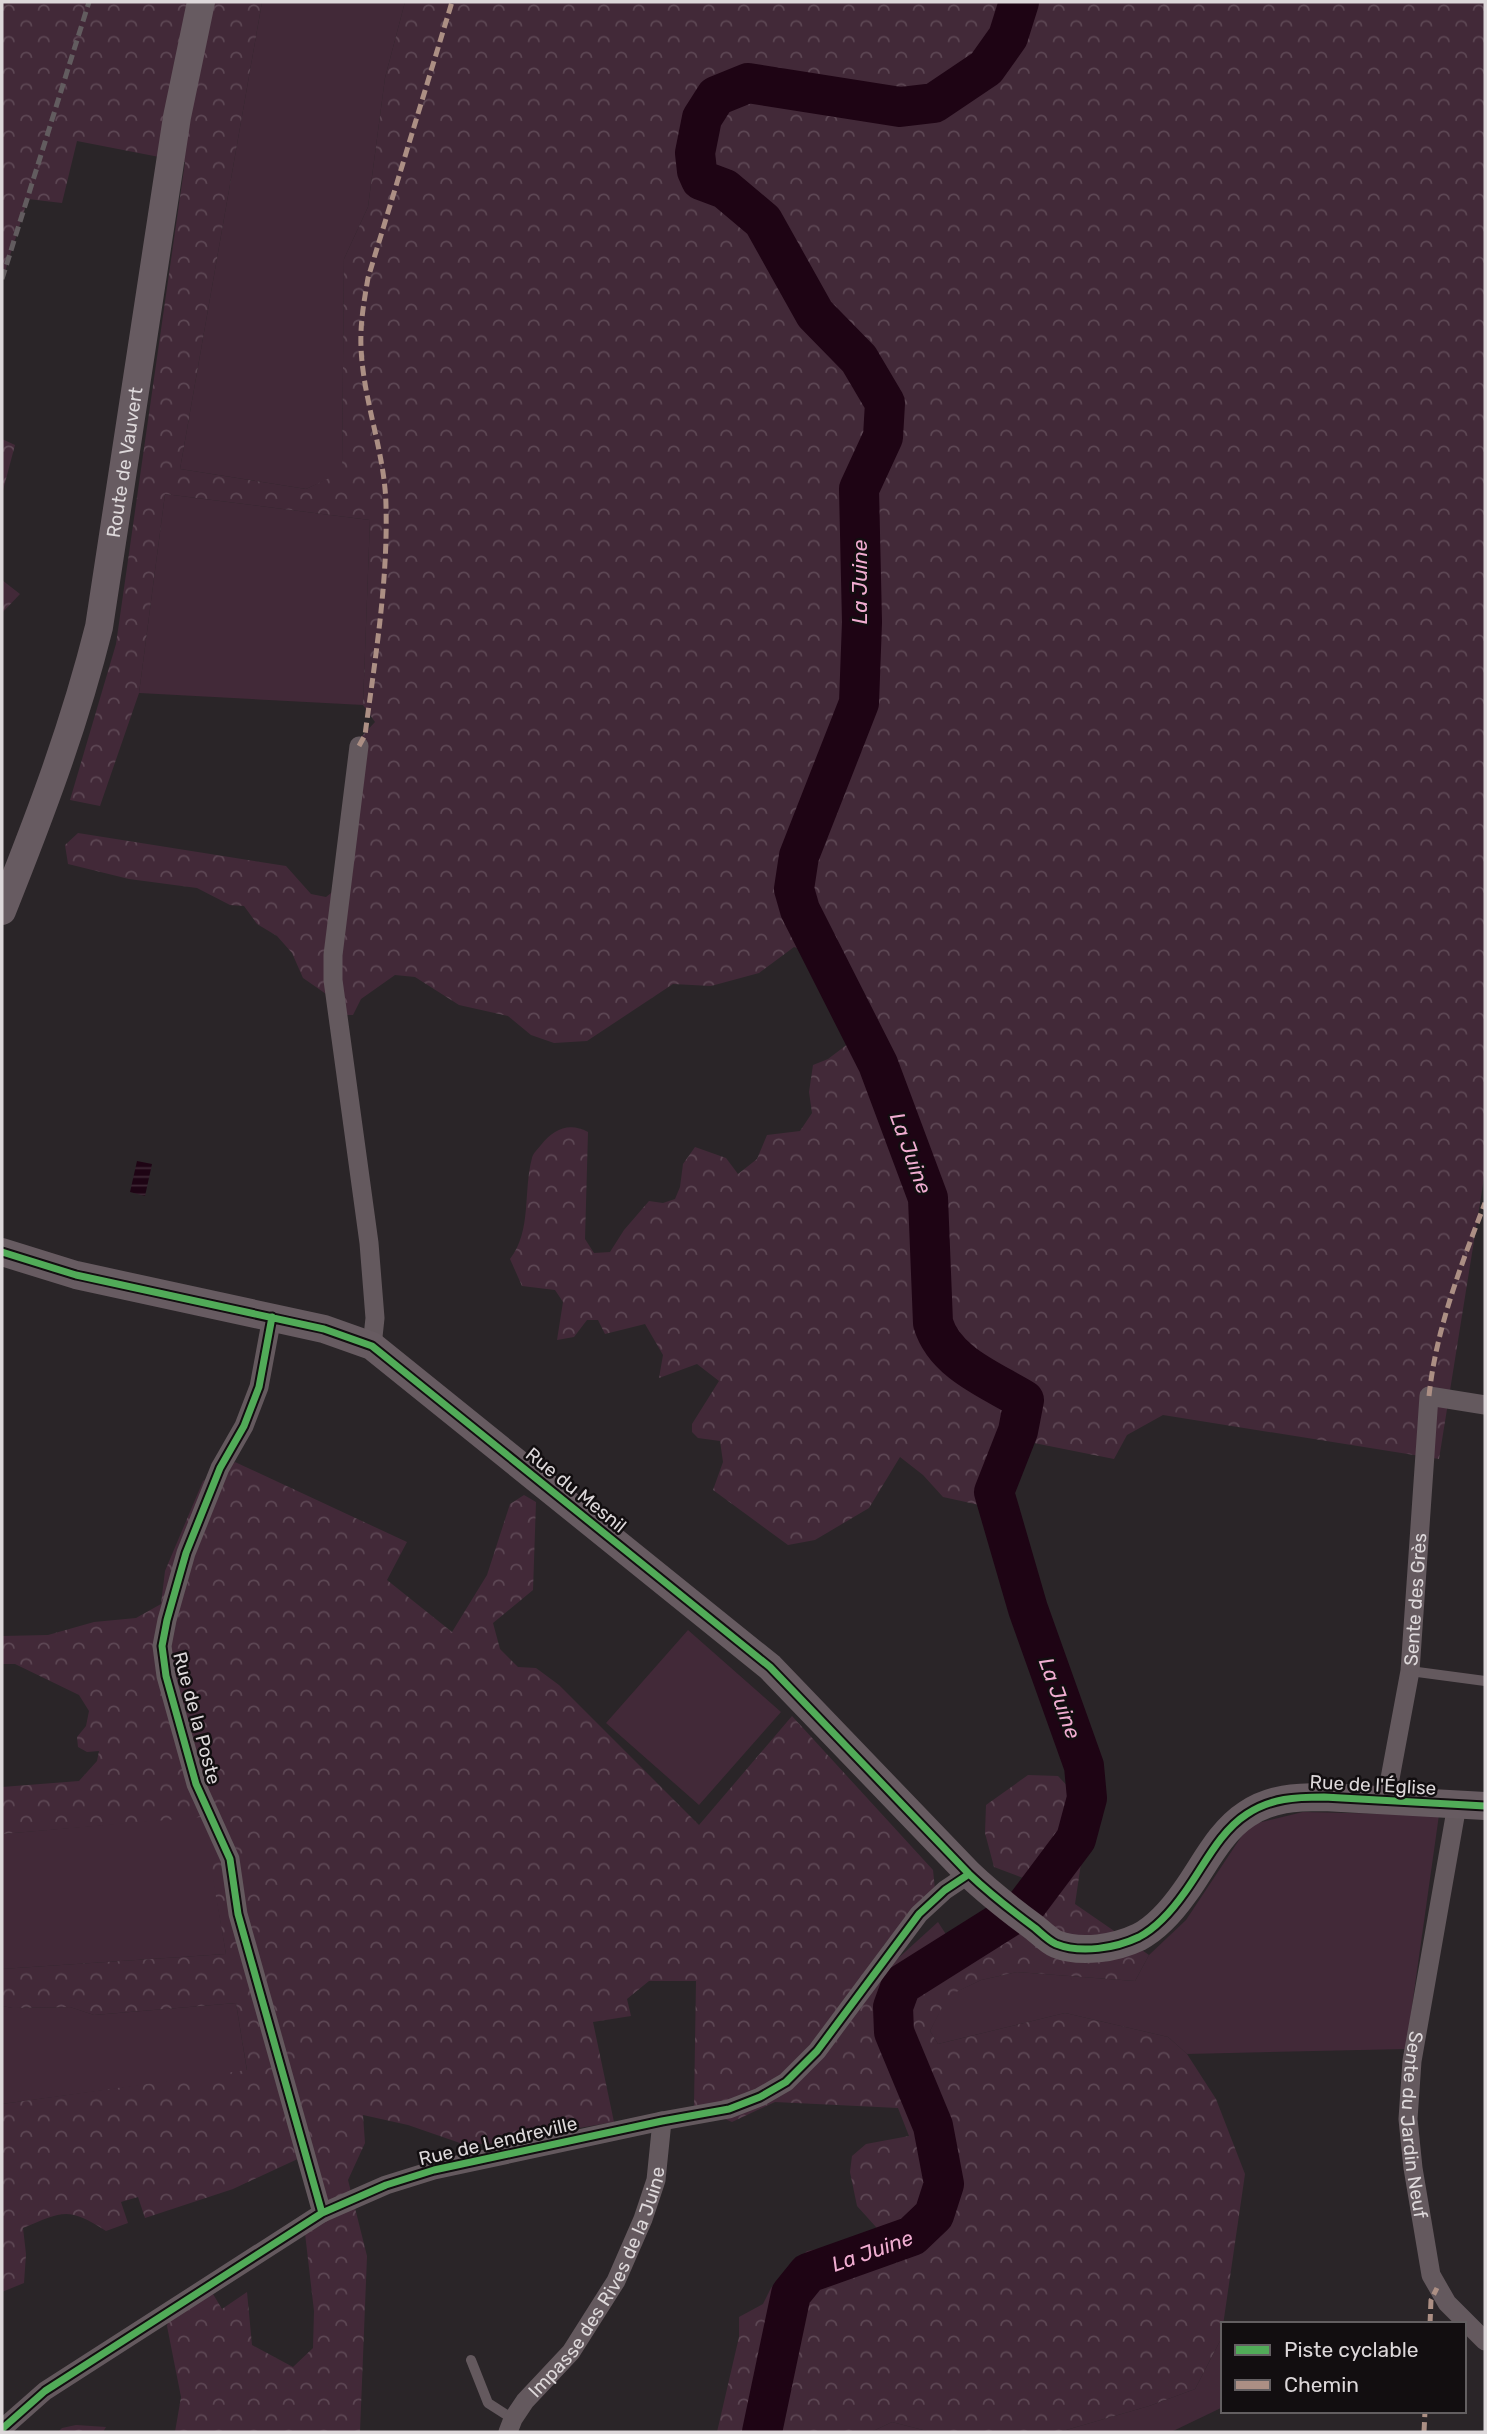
<svg xmlns="http://www.w3.org/2000/svg" width="1487" height="2434" font-family="Rubik,sans-serif">
<defs>
<pattern id="forest-crowns" width="20" height="18" patternUnits="userSpaceOnUse" patternTransform="scale(1.75)"><rect width="20" height="18" fill="#422938"/><path d="M2 6a3 3 0 1 1 6 0M12 15a3 3 0 1 1 6 0" fill="none" stroke="#5d4754"/></pattern>
<pattern id="water-rules" width="6" height="5" patternUnits="userSpaceOnUse" patternTransform="scale(1.75)"><rect width="6" height="5" fill="#1e0414"/><path d="M0 2.5h6" fill="none" stroke="#3e2836"/></pattern>
</defs>
<rect width="100%" height="100%" fill="#2a2528"/>
<path fill="#422938" d="M262 2H405L385 78 368 207 344 259 342 473 306 489 180 469Z
M165 494 370 520 363 705 139 693Z
M688 1630 781 1712 699 1805 606 1723Z
M1303 1812 1439 1815 1406 2049 1187 2054 1168 2037 1065 2013 938 2044 930 2031 947 1996 981 1980 1017 1972 1135 1981 1149 1955 1186 1920 1249 1825Z
M203 1816 226 1954 2 1969V1834Z
M236 2003 247 2071 2 2104V2006L13 2008 70 2007 94 2015Z
M1221 2339V2408L1171 2432H1059L1149 2406 1195 2389Z
M892 2422 931 2432H871Z"/>
<path fill="url(#forest-crowns)" d="M2 2H262L180 469 306 489 342 472 344 259 368 207 385 78 405 2H1485V1172L1439 1459 1163 1415 1127 1435 1114 1459 1024 1441 1022 1462 1010 1493 984 1506 943 1497 923 1475 900 1457 869 1508 815 1540 788 1545 713 1490 723 1462 720 1441 698 1438 692 1432V1424L719 1381 697 1364 659 1378 663 1355 645 1324 605 1334 598 1320H587L574 1337 557 1340 563 1302 555 1290 522 1286 510 1259C532 1231 523 1191 532 1158 533 1153 538 1149 541 1145 554 1129 569 1122 588 1132L585 1239 594 1253 610 1252 624 1230 649 1201 663 1203 675 1199 680 1187 683 1164 695 1147 726 1158 738 1174 757 1159 767 1135 800 1131 812 1113 809 1092 813 1065 828 1059 869 1028 864 992 836 961 794 947 759 973 711 986 673 984 587 1041 554 1043 531 1035 508 1016 459 1005 415 977 395 975 361 999 353 1015H337L329 996 303 978 292 953 277 936 257 924 244 906 230 905 197 888 129 879 68 864 65 845 78 833 286 866 311 894 326 897 341 885 361 737 375 722 363 705 370 520 165 494 139 693 100 806 70 800 116 644 185 162 77 141 62 203 28 199 2 281Z
M2 439 15 445 2 494Z
M2 580 20 594 2 613Z
M235 1462 407 1542 387 1580 452 1632 487 1575 510 1504 524 1495 536 1502 533 1590 493 1623 500 1649 518 1667 536 1668 559 1685 699 1825 792 1716 933 1870 935 1889 883 1946 894 1962 938 1922 960 1956 1001 1928 1007 1938 1045 1904 1023 1878 994 1867 985 1833 986 1805 1028 1775 1058 1776 1089 1809 1075 1904 1149 1955 1135 1981 1017 1972 981 1980 948 1996 930 2031 938 2044 1065 2013 1168 2037 1187 2054 1216 2099 1245 2174 1221 2339 1195 2389 1149 2406 1059 2432H931L892 2422 871 2432H717L739 2337V2317L763 2304 771 2288 807 2251 885 2237 857 2206 850 2172 852 2156 866 2144 909 2136 898 2108 775 2102 732 2122 694 2106 696 1981H649L627 1999 631 2016 593 2022 614 2122 486 2144 460 2143 408 2125 363 2115 365 2143 348 2180 367 2256 360 2432H175L181 2397 167 2326 173 2304 213 2294 222 2309 247 2292 252 2345 293 2367 313 2348 314 2311 303 2216 318 2211 302 2157 233 2189 145 2218 138 2197 121 2202 128 2223 106 2231C67 2206 63 2212 23 2228L26 2254 24 2283 2 2292V2104L247 2070 236 2003 94 2015 70 2007 13 2008 2 2006V1969L226 1954 202 1817 2 1834V1787L79 1781 97 1761 99 1751 87 1752 78 1747 77 1737 86 1726 89 1711 79 1695 15 1664H2V1636L48 1635 94 1622 136 1618 161 1604 165 1571 203 1481Z
M76 2425 106 2427 103 2432H58L62 2428Z"/>
<path fill="url(#water-rules)" d="M137 1161 152 1164 145 1196 130 1192Z"/>
<g fill="none" stroke-linecap="round" stroke-linejoin="round">
<path stroke="#1e0414" stroke-width="40" id="s1" d="M762 2432 791 2294 808 2273 912 2236 934 2215 944 2184 933 2126 894 2032 893 2007 901 1985 1025 1907 1076 1839 1087 1798 1084 1766 1028 1609 994 1492 1018 1431 1024 1400C991 1380 945 1363 933 1323L928 1198 878 1064 800 910 794 889 799 856 859 703 862 622 859 489 883 437 885 403 859 359 815 314 763 221 725 189 701 180 697 171 695 153 702 118 716 96 748 83 900 107 934 103 986 68 1008 37 1019 2"/>
<path stroke="#64595e" stroke-width="10" d="M1410 1671 1485 1681
M471 2360 488 2403 513 2419"/>
<g stroke="#64595e" stroke-width="19">
<path d="M359 746 333 955V980L369 1243 375 1318 372 1346"/>
<path d="M272 1317 259 1387 244 1426 220 1468 186 1553 167 1620 162 1646 166 1676 196 1784 230 1859 238 1914 322 2213"/>
<path id="s2" d="M1386 1800 1410 1671 1429 1396 1485 1405"/>
<path id="s3" d="M1457 1805 1412 2061 1408 2119 1413 2168 1431 2275 1447 2303 1485 2341"/>
<path d="M2 2429 45 2391 322 2213 386 2185 434 2170 662 2121 729 2109 760 2097 786 2082 817 2051 919 1914 945 1890 969 1874"/>
<path id="s4" d="M508 2432 513 2419 525 2401 571 2352 616 2281 643 2219 656 2180 662 2121"/>
</g>
<g stroke="#675b61" stroke-width="28">
<path id="s5" d="M2 911C40 816 74 727 99 627L177 117 201 2"/>
<path d="M2 1252 76 1275 324 1329 372 1346 770 1667 969 1874C990 1894 1012 1911 1035 1928 1041 1933 1049 1941 1056 1944 1081 1954 1116 1948 1139 1937 1158 1927 1173 1909 1185 1892 1204 1866 1219 1832 1247 1814 1271 1798 1296 1797 1324 1797L1485 1806"/>
</g>
<path stroke="#625c5f" stroke-width="5" stroke-dasharray="10 5" stroke-linecap="butt" d="M2 279 89 2"/>
<path stroke="#ac8f84" stroke-width="5" stroke-dasharray="10 5" stroke-linecap="butt" d="M359 746 365 735C375 659 388 582 386 506 385 452 363 401 361 347 360 324 364 301 368 278L452 2
M1429 1396C1436 1329 1461 1265 1485 1203
M1430 2324 1431 2300 1437 2288
M1424 2432 1425 2411"/>
<g stroke="#120e10" stroke-width="11">
<path id="cycleway" d="M2 1252 76 1275 324 1329 372 1346 770 1667 969 1874C990 1894 1012 1911 1035 1928 1041 1933 1049 1941 1056 1944 1081 1954 1116 1948 1139 1937 1158 1927 1173 1909 1185 1892 1204 1866 1219 1832 1247 1814 1271 1798 1296 1797 1324 1797L1485 1806
M272 1317 259 1387 244 1426 220 1468 186 1553 167 1620 162 1646 166 1676 196 1784 230 1859 238 1914 322 2213
M2 2429 45 2391 322 2213 386 2185 434 2170 662 2121 729 2109 760 2097 786 2082 817 2051 919 1914 945 1890 969 1874"/>
</g>
<use href="#cycleway" stroke="#51ab58" stroke-width="7"/>
</g>
<g text-anchor="middle" dominant-baseline="central" stroke-width="5" stroke-linejoin="round" paint-order="stroke">
<g font-size="19" fill="#ddd8da" stroke="#120e10">
<text stroke="none"><textPath href="#s5" startOffset="467">Route de Vauvert</textPath></text>
<text transform="translate(576 1490) rotate(39)">Rue du Mesnil</text>
<text stroke="none"><textPath href="#s2" startOffset="203">Sente des Grès</textPath></text>
<text transform="translate(197 1718) rotate(75)">Rue de la Poste</text>
<text transform="translate(1373 1785) rotate(3)">Rue de l'Église</text>
<text stroke="none"><textPath href="#s3" startOffset="324">Sente du Jardin Neuf</textPath></text>
<text transform="translate(498 2141) rotate(-13)">Rue de Lendreville</text>
<text stroke="none"><textPath href="#s4" startOffset="177">Impasse des Rives de la Juine</textPath></text>
</g>
<g font-size="21" font-style="italic" fill="#f0add1" stroke="#120e10">
<text transform="translate(859 582) rotate(-90)">La Juine</text>
<text transform="translate(911 1153) rotate(70)">La Juine</text>
<text transform="translate(1060 1698) rotate(70)">La Juine</text>
<text stroke="none"><textPath href="#s1" startOffset="236">La Juine</textPath></text>
</g>
</g>
<rect width="1487" height="2434" fill="none" stroke="#ddd8da" stroke-width="7"/>
<rect x="1221" y="2322" width="245" height="91" fill="#120e10" stroke="#635f61" stroke-width="2"/>
<rect x="1235" y="2345" width="35" height="10" fill="#51ab58" stroke="#635f61" stroke-width="2"/>
<text x="1284" y="2357" font-size="21" fill="#ddd8da">Piste cyclable</text>
<rect x="1235" y="2380" width="35" height="10" fill="#ac8f84" stroke="#635f61" stroke-width="2"/>
<text x="1284" y="2392" font-size="21" fill="#ddd8da">Chemin</text>
</svg>
